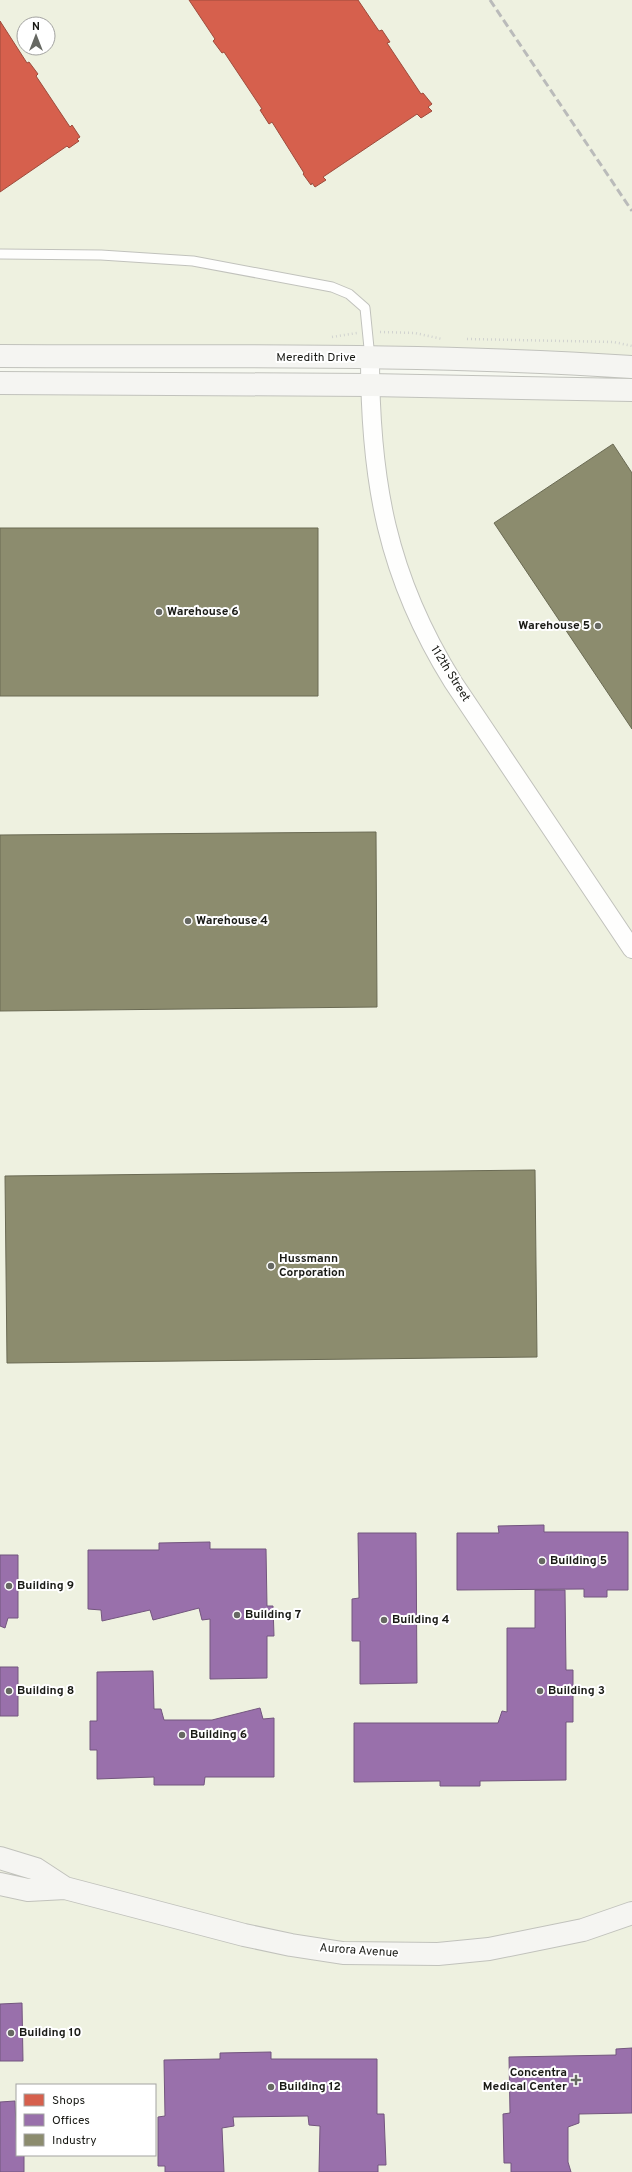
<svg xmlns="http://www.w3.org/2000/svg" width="632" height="2172" font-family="Overpass,sans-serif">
<rect width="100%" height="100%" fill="#f6f8f0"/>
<path fill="#eef1e0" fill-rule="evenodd" d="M0 0H632V367L0 356ZM24 24H48V48H24Z
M0 383 632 390V2172H0ZM17 2085H155V2155H17Z"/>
<path fill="#d6604d" stroke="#9d4b3c" d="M189 0H358L379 31 382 30 390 42 387 43 421 94 423 93 432 104 428 107 432 111 421 118 417 114 323 177 326 180 315 187 312 183 311 185 303 174 304 173 272 122 269 124 260 110 262 109 224 52 222 53 213 41 215 39Z
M0 21 27 63 29 62 38 74 36 76 70 127 72 125 80 137 77 139 79 141 69 148 67 146 0 192Z"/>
<path fill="#9970ab" stroke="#73567e" d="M544 1525V1532H628V1590H607V1597H584V1589L457 1590V1533H499L498 1526Z
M358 1533H416L417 1683 360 1684V1641H352V1599L359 1598Z
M210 1542V1549H266L267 1606H273L274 1636H267V1678L210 1679V1619L202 1620 199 1608 153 1620 150 1610 102 1621 101 1610 88 1609V1550H159V1543Z
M0 1555H18V1618H8L5 1628 0 1626Z
M535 1590H565L566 1670H573V1722H566V1780L480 1781V1786H440V1781L354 1782V1723H498L502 1711 507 1712V1628H535Z
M0 1667H18V1716H0Z
M153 1671 154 1709H161L164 1720H212L260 1708 263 1719 274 1718V1777H205L204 1785H154V1777L97 1779V1750H90V1721H97V1672Z
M22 2003 23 2061H0V2004Z
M632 2048V2113L579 2114V2123L568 2127V2162L571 2172H511V2163H504L503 2114 510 2113 509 2057 616 2055V2049Z
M271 2052V2059H377V2114H384L386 2165H378V2172H319L320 2126 309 2125 308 2116 233 2117 234 2126 222 2128 224 2172H165V2166H158V2117L165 2116 164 2060 220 2059V2053Z
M15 2101 17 2155H24V2172H0V2102Z"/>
<path fill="#8c8c6e" stroke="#6a6a53" d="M613 444 632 473V729L494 523Z
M0 528H318V696H0Z
M376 832 377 1007 0 1011V835Z
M535 1170 537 1357 7 1363 5 1176Z"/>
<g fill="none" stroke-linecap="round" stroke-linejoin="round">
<g stroke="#c1c2bc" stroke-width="11">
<path id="lane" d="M0 254 101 255 193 261 332 287 349 294 365 308 370 358"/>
</g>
<g stroke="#c1c2bc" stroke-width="20">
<path id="street" d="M370 358C370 481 387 576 453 682L632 949"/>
</g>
<g stroke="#c1c2bc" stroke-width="24">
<path id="secondary" d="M0 356C210 357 422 353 632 367
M0 383 370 385 632 390
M0 1858 36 1869 65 1888 244 1935 291 1945 343 1953 438 1954 489 1949 583 1930 632 1913
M0 1884 28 1890 65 1888"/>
</g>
<path stroke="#d1d3d0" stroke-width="2.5" stroke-dasharray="1 3" stroke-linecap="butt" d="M380 332 415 333 442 339
M332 337 357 333
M467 339 614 342 632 346"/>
<use href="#lane" stroke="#fefefd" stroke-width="9"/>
<use href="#street" stroke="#fefefd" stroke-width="18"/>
<use href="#secondary" stroke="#f5f5f2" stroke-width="22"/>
<path stroke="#babbba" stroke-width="3" stroke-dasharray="8 4" stroke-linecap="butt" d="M490 0 632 211"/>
</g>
<g fill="#666862" stroke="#fff" stroke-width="1.5">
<circle cx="159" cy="612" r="4"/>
<circle cx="598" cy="626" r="4"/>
<circle cx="188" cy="921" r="4"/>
<circle cx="271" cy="1266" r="4"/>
<circle cx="542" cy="1561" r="4"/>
<circle cx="9" cy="1586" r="4"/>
<circle cx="237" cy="1615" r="4"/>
<circle cx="384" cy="1620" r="4"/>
<circle cx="9" cy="1691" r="4"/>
<circle cx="540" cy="1691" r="4"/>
<circle cx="182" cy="1735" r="4"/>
<circle cx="11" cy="2033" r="4"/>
<path d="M574 2074h4v4h4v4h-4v4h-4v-4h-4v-4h4z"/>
<circle cx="271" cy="2087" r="4"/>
</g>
<g text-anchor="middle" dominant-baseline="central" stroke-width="4" stroke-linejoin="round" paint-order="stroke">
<g font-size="12" fill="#191a15" stroke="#fff">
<text x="316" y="358">Meredith Drive</text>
<text transform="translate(450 674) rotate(58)">112th Street</text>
<text transform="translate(359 1951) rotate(4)">Aurora Avenue</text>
</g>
<g font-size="12" font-weight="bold" fill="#191a15" stroke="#fff" text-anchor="start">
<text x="167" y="612">Warehouse 6</text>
<text x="590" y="626" text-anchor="end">Warehouse 5</text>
<text x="196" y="921">Warehouse 4</text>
<text x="279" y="1259">Hussmann<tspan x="279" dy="14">Corporation</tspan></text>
<text x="550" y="1561">Building 5</text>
<text x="17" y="1586">Building 9</text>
<text x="245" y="1615">Building 7</text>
<text x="392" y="1620">Building 4</text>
<text x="17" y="1691">Building 8</text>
<text x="548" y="1691">Building 3</text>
<text x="190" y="1735">Building 6</text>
<text x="19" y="2033">Building 10</text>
<text x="567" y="2073" text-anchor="end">Concentra<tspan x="567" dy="14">Medical Center</tspan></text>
<text x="279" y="2087">Building 12</text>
</g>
</g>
<rect x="16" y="2084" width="140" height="72" fill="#ffffff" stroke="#a3a3a1"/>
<rect x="24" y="2094" width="20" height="12" fill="#d6604d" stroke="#a3a3a1"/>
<text x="52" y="2104" font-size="12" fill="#191a15">Shops</text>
<rect x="24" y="2114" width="20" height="12" fill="#9970ab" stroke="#a3a3a1"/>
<text x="52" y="2124" font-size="12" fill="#191a15">Offices</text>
<rect x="24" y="2134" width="20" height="12" fill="#8c8c6e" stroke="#a3a3a1"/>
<text x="52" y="2144" font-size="12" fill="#191a15">Industry</text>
<g transform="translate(36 36)"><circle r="19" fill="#ffffff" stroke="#a3a3a1"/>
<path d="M0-3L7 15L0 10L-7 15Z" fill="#666862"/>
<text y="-6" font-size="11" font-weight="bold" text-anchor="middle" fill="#191a15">N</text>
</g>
</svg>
